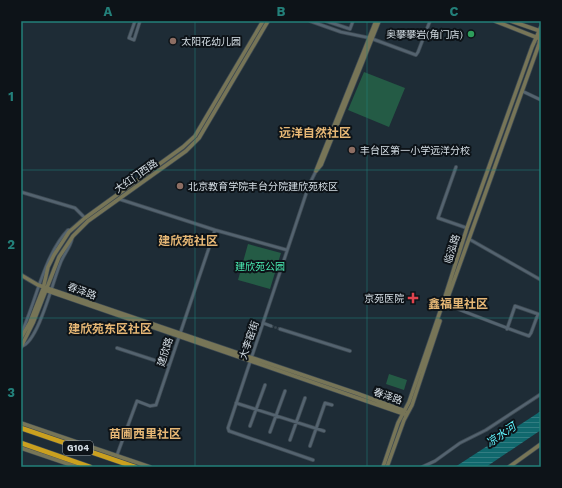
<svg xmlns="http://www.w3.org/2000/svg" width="562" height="488" font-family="'Work Sans','Noto Sans SC',sans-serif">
<defs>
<pattern id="water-rules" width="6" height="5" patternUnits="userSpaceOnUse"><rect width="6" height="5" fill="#10686d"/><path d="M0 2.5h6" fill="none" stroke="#327d82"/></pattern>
</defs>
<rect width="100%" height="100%" fill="#1e2c36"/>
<path fill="#245b45" d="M364 72 405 88 389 127 348 110Z
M248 244 281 253 270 289 238 280Z
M389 374 407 380 404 390 386 384Z"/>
<path fill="url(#water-rules)" d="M541 411V430L486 467H455Z"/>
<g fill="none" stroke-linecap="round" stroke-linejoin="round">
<path stroke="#3a4750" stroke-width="2.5" stroke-dasharray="2.5 1" stroke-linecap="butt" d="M271 326 280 329"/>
<g stroke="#3d4952" stroke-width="4">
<path id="street" d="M135 21 129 38 134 40 140 21
M310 21 341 32 370 38 416 55 418 52 430 21
M326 21 350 29 353 21
M522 91 541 100
M456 167 438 218 467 228
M21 192 75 208 85 218
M119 199 215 230 287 250
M469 239 541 280
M445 304C473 315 501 326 529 336L531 333 538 314 515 306 507 329
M263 323 271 326
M280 329 350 351
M21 334C36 302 44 255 68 230H71
M22 346C38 342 53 281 60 264 63 255 70 248 72 239
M117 348 169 365
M236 403 324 431
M250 426 265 385
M270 432 285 391
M290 440 305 398
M310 446 325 403 332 405
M117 455 137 401 150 406 156 405 215 230
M313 460 229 431 228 428 309 185 316 171
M422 467 435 461 460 443 486 430 541 394"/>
</g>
<g stroke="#3d4952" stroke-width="5">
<path id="secondary" d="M376 21 316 171 321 165 379 21
M495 21 538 38
M511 21 540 31
M21 275 38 285 356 393 405 411
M45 290 404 414
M447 300 539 44 540 38 539 32
M21 338 30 322 43 289 48 267 54 255 69 232 85 218 183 147 195 136 263 21
M21 347 33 323 59 257 73 236 88 221 186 151 199 138 268 21
M21 423 150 467
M21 448 77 467
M383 467 398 423 409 402 443 303 467 228 532 47 541 27
M387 467 404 420 412 405 440 321
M509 467 541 444"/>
</g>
<g stroke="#3d4952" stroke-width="6">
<path id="highway" d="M21 428 135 467
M21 443 90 467"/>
</g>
<use href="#street" stroke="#54636f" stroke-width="2.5"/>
<use href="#secondary" stroke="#777557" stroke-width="3.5"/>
<use href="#highway" stroke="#caa01f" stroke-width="4.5"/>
</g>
<path fill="none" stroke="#23807a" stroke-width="1" stroke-opacity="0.55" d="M195 21V467M367 21V467M21 170H541M21 318H541"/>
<circle fill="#2e9e5b" stroke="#0d1318" stroke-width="1.5" cx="471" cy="34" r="4"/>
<g fill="#8d6e63" stroke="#0d1318" stroke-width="1.5">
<circle cx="173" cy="41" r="4"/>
<circle cx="352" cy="150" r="4"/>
<circle cx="180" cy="186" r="4"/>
</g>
<path fill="#e0444e" stroke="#0d1318" stroke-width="1.5" d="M411 292h4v4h4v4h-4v4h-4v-4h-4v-4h4z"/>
<g text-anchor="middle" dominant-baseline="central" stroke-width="4" stroke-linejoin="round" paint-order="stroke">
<rect fill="#0d1318" stroke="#9aa2a8" stroke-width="1" x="63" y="441" width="30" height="14" rx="3"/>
<g font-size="9" font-weight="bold" fill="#d6dfe6">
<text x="78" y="448">G104</text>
</g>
<g font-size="10" fill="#d6dfe6" stroke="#0d1318" text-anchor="start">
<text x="463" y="34" text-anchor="end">奥攀攀岩(角门店)</text>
<text x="181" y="41">太阳花幼儿园</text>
<text x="360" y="150">丰台区第一小学远洋分校</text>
<text x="188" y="186">北京教育学院丰台分院建欣苑校区</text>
<text x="404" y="298" text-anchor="end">京苑医院</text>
</g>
<g font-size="10" fill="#d6dfe6" stroke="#0d1318">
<text transform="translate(136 176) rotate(-35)">大红门西路</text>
<text transform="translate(452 249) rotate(-72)">临泓路</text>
<text transform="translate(82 291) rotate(20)">春泽路</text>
<text transform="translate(249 340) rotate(-71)">大李窑街</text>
<text transform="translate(165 352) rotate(-72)">建欣路</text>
<text transform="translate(388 396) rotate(19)">春泽路</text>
</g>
<g font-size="10" fill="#4aebb1" stroke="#0d1318">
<text x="260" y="266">建欣苑公园</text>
</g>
<g font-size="11" font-style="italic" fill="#5ff4fd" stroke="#0d1318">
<text transform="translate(501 435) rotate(-34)">凉水河</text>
</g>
<g font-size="12" font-weight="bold" fill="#e6b775" stroke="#0d1318">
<text x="315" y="133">远洋自然社区</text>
<text x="188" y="241">建欣苑社区</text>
<text x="458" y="304">鑫福里社区</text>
<text x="110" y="329">建欣苑东区社区</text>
<text x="145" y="434">苗圃西里社区</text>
</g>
</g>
<rect width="562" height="488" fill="none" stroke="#0d1318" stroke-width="44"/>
<rect x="22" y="22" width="518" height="444" fill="none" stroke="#23807a" stroke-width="1.5"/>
<g font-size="13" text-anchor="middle" font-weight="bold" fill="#23807a">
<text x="108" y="16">A</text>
<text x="281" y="16">B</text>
<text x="454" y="16">C</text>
<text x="11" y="101">1</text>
<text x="11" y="249">2</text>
<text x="11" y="397">3</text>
</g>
</svg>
